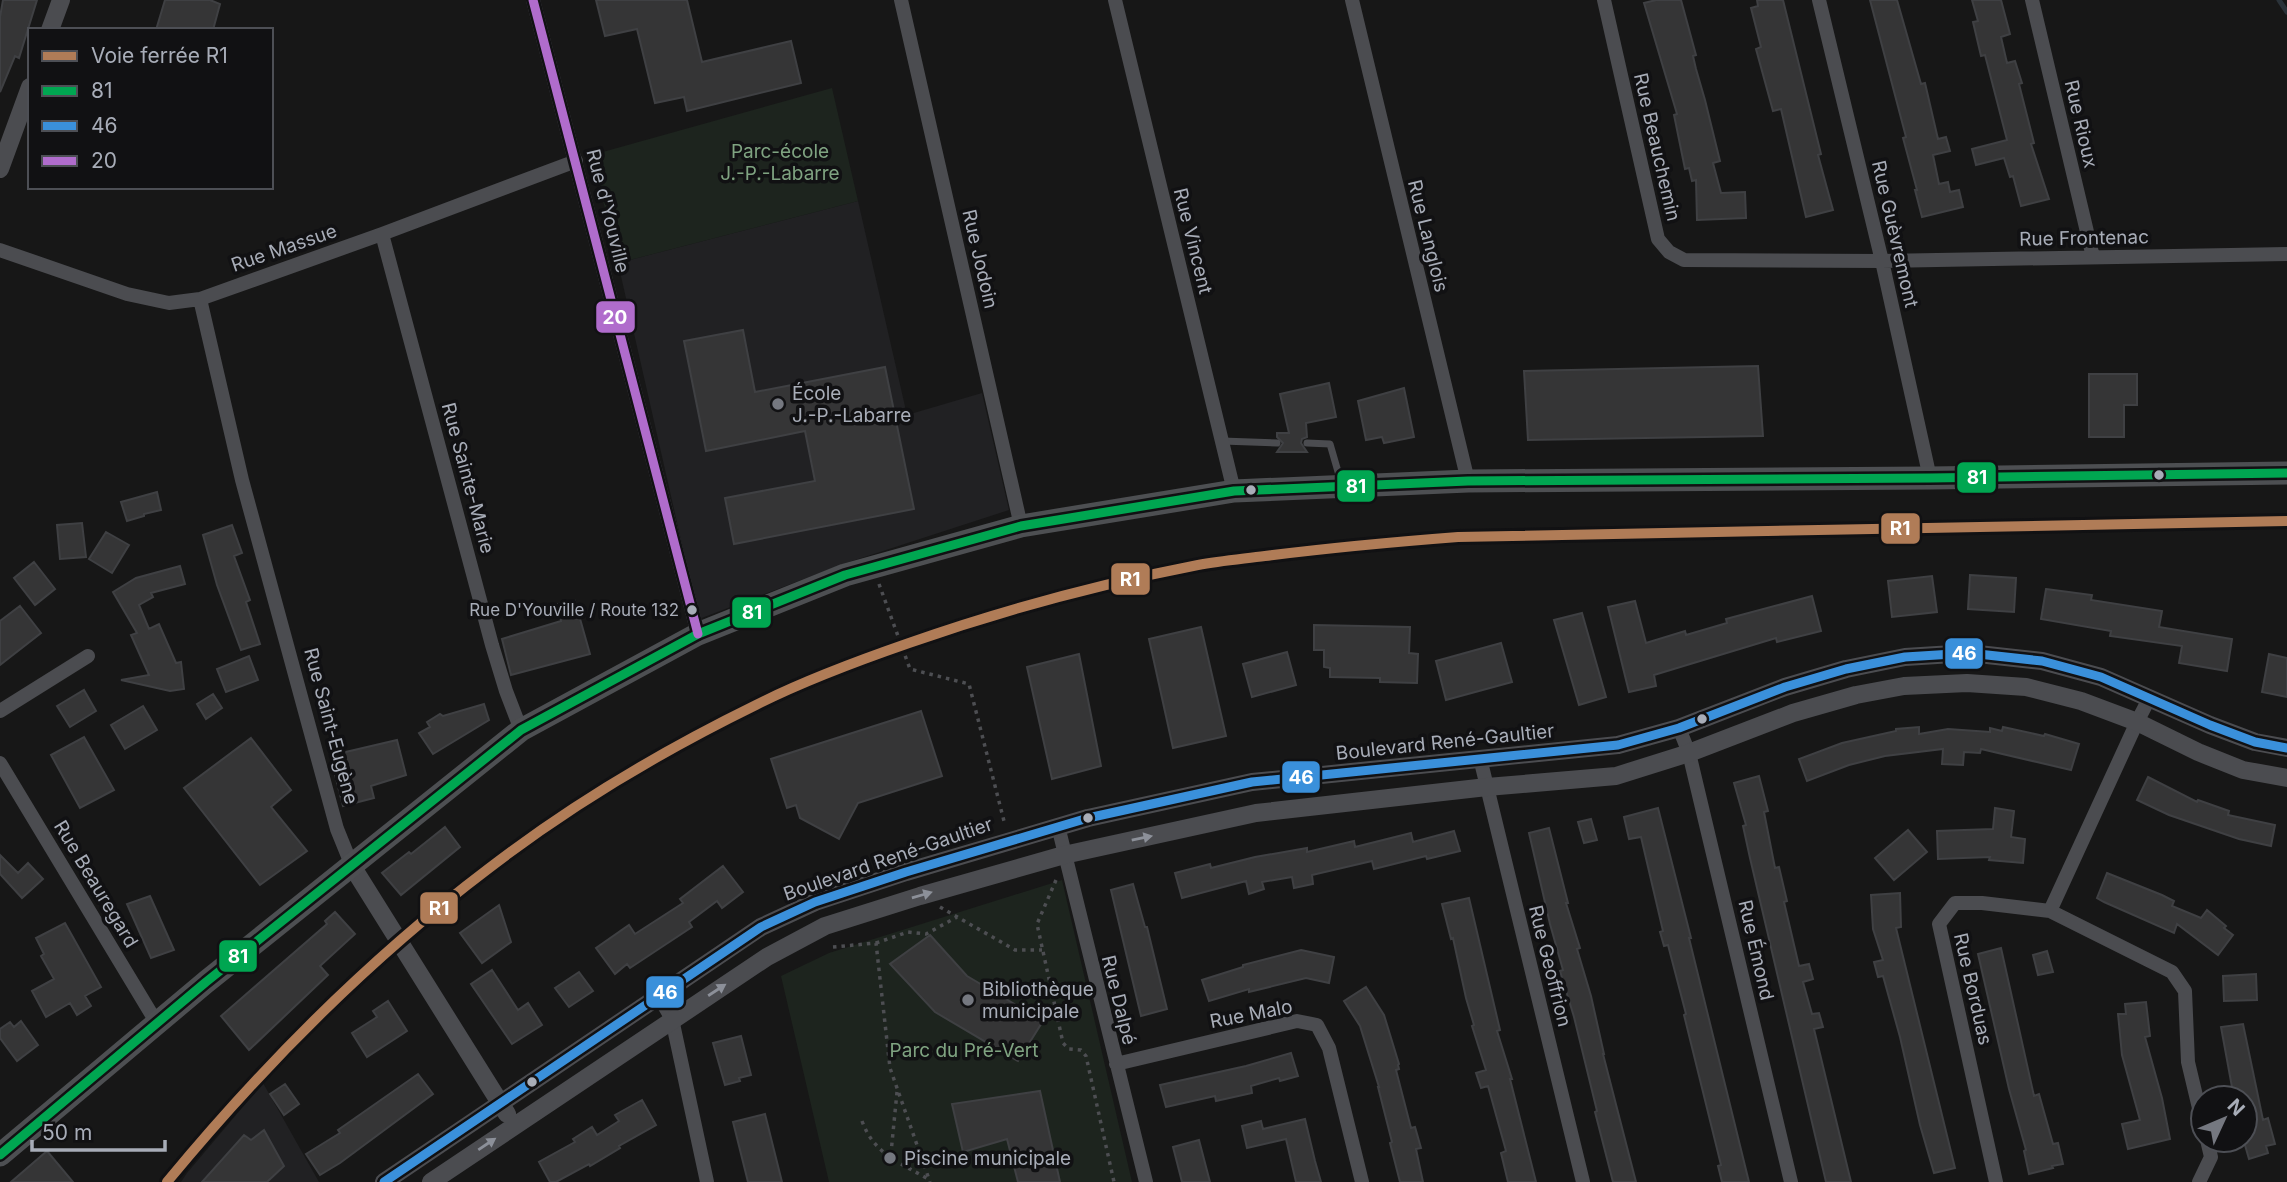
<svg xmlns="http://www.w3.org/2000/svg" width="2287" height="1182" font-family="Inter,sans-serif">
<rect width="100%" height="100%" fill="#171717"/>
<path fill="#212123" d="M858 201 907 415 982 393 1009 510 846 563 699 619 618 263Z
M263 1083 319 1182H181L187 1173Z"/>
<path fill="#1d241e" d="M832 88 858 201 618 263 592 155Z
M1062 880 1132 1182H829L781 976 829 953Z"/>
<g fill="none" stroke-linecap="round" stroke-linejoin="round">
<path stroke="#2a3239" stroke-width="5" d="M2279 0 2287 12"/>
</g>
<path fill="#353536" stroke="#3f4043" stroke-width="2" d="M3 0H37L19 58 15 56 0 92V17Z
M165 0H210L220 4 213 30H156Z
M596 0H687L702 62 791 41 801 83 687 111 684 97 655 103 637 29 605 36Z
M1656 0H1681L1696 55 1693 56 1696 69 1705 100 1720 161 1713 163 1721 193 1745 192 1746 218 1697 220 1696 180 1692 181 1689 168 1685 169 1674 115 1677 114 1644 3Z
M1757 0H1783L1821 154 1818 155 1833 210 1806 217 1781 109 1773 111 1756 49 1761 47 1751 8 1758 6Z
M1870 0H1897L1921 84 1925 83 1938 139 1946 137 1950 151 1933 155 1939 184 1948 182 1950 192 1959 190 1963 207 1922 217 1915 190H1917L1903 138 1906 137Z
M1972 0H2001L2010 34 2001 37 2007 63 2015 61 2022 83 2019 84 2034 143 2031 144 2049 199 2021 206 2013 176 2010 177 2004 158 1976 165 1972 149 2007 140 1985 55 1981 56 1973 22 1978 21Z
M743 330 755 392 885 367 914 509 734 544 725 498 815 481 805 431 706 451 684 341Z
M1758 366 1763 436 1528 440 1524 371Z
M2089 374H2137V405H2124V437H2089Z
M1329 383 1336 417 1306 423 1307 437 1302 439 1301 443 1307 452H1277L1283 443 1277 437V433H1289L1280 394Z
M1404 388 1414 437 1384 443 1382 437 1366 440 1358 401Z
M157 492 161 510 144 514V516L127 521 121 502Z
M82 523 86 557 60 559 57 525Z
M232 525 242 553 234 556 250 600 246 602 260 644 241 650 217 585 203 535Z
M106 532 129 545 112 573 89 559Z
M34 562 55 589 35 605 14 578Z
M180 566 185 584 151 593 153 597 139 605 149 629 159 624 176 663 181 662 184 689 170 691 121 680 149 675 131 635 137 633 113 592 136 578Z
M1970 575 2016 578 2014 612 1968 609Z
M1932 576 1937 612 1892 617 1888 581Z
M2046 589 2092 595 2091 600 2162 611 2159 627 2232 639 2227 671 2179 663 2182 646 2110 636 2111 631 2041 619Z
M1812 596 1821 631 1777 642 1776 638 1654 675 1656 686 1629 692 1608 607 1635 601 1646 643 1685 631 1686 635 1727 623 1726 619Z
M575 601 590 654 511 675 502 639 561 621 558 604Z
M20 606 41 633 0 665V621Z
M1582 613 1606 697 1579 705 1554 620Z
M1314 625 1410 627 1409 653 1418 654 1417 683 1380 682V678L1330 677V668L1324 667V650H1314Z
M1201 627 1226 736 1173 748 1149 639Z
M1501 643 1512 682 1446 700 1436 661Z
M1287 652 1296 685 1252 697 1243 664Z
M1079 654 1101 766 1052 779 1027 667Z
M2269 654 2287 658V697L2262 692Z
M249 656 258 680 226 692 217 669Z
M84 690 96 711 70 727 57 706Z
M213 694 222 708 206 719 197 704Z
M484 704 489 720 433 754 419 733 430 727 427 722 440 714 443 716Z
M143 706 157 730 125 749 111 725Z
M921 711 942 776 858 803 839 839 800 818 796 805 787 808 771 759Z
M1919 727V734L1948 729 1990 732V728L2002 731 2003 727 2044 736 2045 734 2079 744 2071 770 1981 749 1980 753 1964 752 1963 765 1942 764 1943 749 1885 756 1849 765 1807 781 1799 759 1842 743 1896 731V729Z
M84 737 114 790 80 808 51 755Z
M251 738 291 790 271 807 307 851 260 885 184 788Z
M397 740 406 775 371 786 374 798 343 806 332 763 339 761 337 754Z
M1759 776 1768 811 1764 812 1775 868 1779 867 1787 901 1784 902 1799 966 1809 964 1813 979 1803 982 1812 1014 1819 1013 1823 1027 1814 1029 1851 1182H1826L1750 858 1743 826 1746 825 1734 783Z
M2148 777 2197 802 2198 800 2229 811 2228 815 2275 825 2271 846 2239 839 2169 815 2137 800Z
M1658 808 1691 938H1689L1749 1182H1722L1718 1166 1721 1165 1684 1015 1686 1014 1668 945 1664 946 1660 932 1663 931 1641 837 1629 839 1624 817Z
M1995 808 2014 811 2011 837 2025 839 2023 863 1989 860 1990 857 1938 859 1937 831 1993 829Z
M1591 819 1597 840 1584 843 1578 822Z
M445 827 460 847 401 895 382 873 409 852 411 854Z
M1549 828 1568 903H1566L1580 948 1577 949 1591 996 1604 1054H1603L1636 1182H1613L1595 1112 1597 1111 1574 1017 1560 971 1563 970 1550 924 1529 833Z
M1908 830 1927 852 1894 880 1875 858Z
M1454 831 1460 851 1427 859 1426 856 1374 869 1372 861 1312 875 1313 884 1294 888 1292 877 1262 882 1264 889 1249 894 1246 881 1182 898 1175 873 1210 864 1211 868 1255 857 1307 848V852L1354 841 1355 847 1411 833 1413 842Z
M0 855 18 873 28 863 43 879 22 898 0 874Z
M723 866 743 892 722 908 717 901 689 922 692 927 630 968 627 964 615 974 596 948 629 925 635 934 683 903 680 899Z
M2107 873 2162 895 2174 901 2172 906 2201 918 2207 910 2226 926 2224 928 2233 935 2218 955 2177 924 2174 933 2104 902 2097 898Z
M1133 884 1145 927H1147L1167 1009 1141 1016 1111 890Z
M1900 893 1901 927 1896 928 1955 1168 1934 1173 1920 1125 1900 1037 1883 976 1878 977 1874 962 1883 960 1873 929 1871 895Z
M150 896 174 950 151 958 127 904Z
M1469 898 1500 1030 1497 1031 1512 1079H1510L1536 1182H1508L1501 1153 1506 1151 1488 1086 1481 1088 1476 1073 1486 1070 1472 1026 1474 1025 1466 998 1453 938 1451 939 1442 904Z
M499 905 511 942 482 963 460 933Z
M335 912 355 934 320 966 328 975 249 1050 221 1016 327 924 325 921Z
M65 923 101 987 85 996 91 1006 77 1015 70 1003 46 1017 32 991 54 979 41 956 44 954 36 938Z
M930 935 967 976 1043 1021 1018 1061 935 1012 890 964Z
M2001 948 2034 1096 2039 1094 2053 1144 2058 1143 2063 1164 2052 1166 2053 1168 2029 1174 2024 1151 2026 1150 2009 1089 1978 954Z
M1301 950 1334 957 1329 983 1306 978 1249 992V989L1209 1001 1202 980 1243 967V965Z
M2047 951 2053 972 2038 975 2033 955Z
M492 970 518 1010 528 1003 542 1025 512 1044 471 984Z
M579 972 593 991 569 1007 555 988Z
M2256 974 2257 1000 2224 1001 2223 976Z
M1366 987 1384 1015 1399 1064 1398 1065 1399 1069 1396 1070 1411 1128 1415 1127 1421 1148 1416 1149 1423 1182H1400L1390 1143 1392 1142 1378 1087H1379L1360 1026 1344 1001Z
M388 1001 407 1031 367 1057 352 1033 377 1017 373 1011Z
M2146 1002 2150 1036 2145 1037 2162 1098 2170 1139 2128 1149 2122 1124 2140 1120 2122 1055 2118 1014H2126L2125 1004Z
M21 1021 38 1045 17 1061 0 1038V1029L10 1022 14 1027Z
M2243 1024 2263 1120 2268 1118 2275 1144 2266 1146 2268 1153 2249 1159 2245 1145V1098H2234L2221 1027Z
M741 1036 751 1075 739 1078 740 1081 725 1085 713 1043Z
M1291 1053 1298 1076 1280 1081 1279 1078 1251 1086 1252 1093 1216 1101 1215 1096 1166 1107 1160 1085 1246 1066Z
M418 1074 433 1094 340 1163 320 1175 306 1154 340 1133 338 1130Z
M285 1084 299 1104 284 1115 270 1094Z
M1040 1091 1060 1182H1018L1007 1139 963 1152 952 1104Z
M642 1100 656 1125 619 1146 620 1148 590 1166 589 1164 556 1182H550L539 1162 575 1142 573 1139 592 1127 597 1135 619 1121 615 1115Z
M765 1114 782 1182H748L733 1122Z
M1305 1119 1315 1161 1321 1182H1296L1286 1139 1247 1148 1242 1126 1261 1121 1263 1129Z
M264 1130 284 1166 267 1182H202L244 1135 251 1140Z
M1199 1140 1210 1182H1182L1173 1147Z
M47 1151 73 1182H11Z"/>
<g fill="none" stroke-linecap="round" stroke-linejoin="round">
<path stroke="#4d4e52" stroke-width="3.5" stroke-dasharray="3.5 5" stroke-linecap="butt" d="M879 584 910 669 969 684 1005 825
M1056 880 1037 924 1063 1043 1069 1049 1081 1050 1086 1056 1114 1182
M940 907 1015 950H1042
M876 943 908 932 926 934 957 917
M833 947 876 943 890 1068 930 1182
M862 1121C874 1154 899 1162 928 1179
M890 1163 897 1092"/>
<path stroke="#4b4c50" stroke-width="7" d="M1222 441 1277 443
M1307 443 1330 444 1341 482"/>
<path stroke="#4b4c50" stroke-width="14" d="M533 0 698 634
M901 0 1021 526
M1115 0 1234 491
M1352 0 1468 481
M1604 0 1658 239 1669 252 1684 260 1882 261 2287 254
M1819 0 1882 261 1930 478
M2032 0 2093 257
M382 234 492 645 506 691 521 730
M0 250 127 294 169 303 200 299 382 234 576 161
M200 299 242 480 337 829 352 866
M0 711 88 656
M1679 728 1689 753 1791 1182
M1480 758 1583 1182
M0 763 158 1025
M1058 826 1146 1182
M2050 911 2137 722 2150 697
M658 995 672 1019 707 1182
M1116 1064 1297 1021 1317 1025 1329 1048 1362 1182
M1996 1182 1939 924 1955 903H1982L2050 911 2172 972 2185 991 2188 1062 2203 1125
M2199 1182 2211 1157 2207 1140"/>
<path stroke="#4b4c50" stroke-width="18" d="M50 30 61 0
M0 169 30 87
M352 866 507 1114
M384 1182 761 927 815 902 906 872 1088 818 1252 782 1618 745 1679 728 1785 687 1846 669 1905 657 1969 653 2042 661 2101 677 2210 725 2255 742 2287 748
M431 1182 767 957 825 926 920 896 1064 855 1256 813 1487 787 1616 776 1689 753 1793 713 1856 695 1904 686 1967 683 2026 687 2081 701 2137 722 2198 752 2243 770 2287 778"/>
<path stroke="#4d4f52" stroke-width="23" d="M0 1155 206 982 521 730 698 634 845 575 1021 526 1234 491 1468 481 1930 478 2287 473"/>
<g stroke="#111113" stroke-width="14">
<path id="bus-1" d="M0 1155 206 982 521 730 698 634 845 575 1021 526 1234 491 1468 481 1930 478 2287 473"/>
</g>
<g stroke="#111113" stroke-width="14">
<path id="bus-2" d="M384 1182 761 927 815 902 906 872 1088 818 1252 782 1618 745 1679 728 1785 687 1846 669 1905 657 1969 653 2042 661 2101 677 2210 725 2255 742 2287 748"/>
</g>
<g stroke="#111113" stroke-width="14">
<path id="bus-3" d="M533 0 698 634"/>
</g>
<use href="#bus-1" stroke="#00a651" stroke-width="9"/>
<use href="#bus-2" stroke="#3a90db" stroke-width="9"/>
<use href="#bus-3" stroke="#b06ccc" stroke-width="9"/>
<g stroke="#111113" stroke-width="16">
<path id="rail-1" d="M167 1182C262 1067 369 959 488 869 571 805 662 751 756 705 805 680 857 661 909 643 1003 610 1100 584 1198 565 1220 561 1242 559 1265 556 1329 548 1393 542 1458 537L2287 521"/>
</g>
<use href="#rail-1" stroke="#b07c57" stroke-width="10"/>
</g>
<defs><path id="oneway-solid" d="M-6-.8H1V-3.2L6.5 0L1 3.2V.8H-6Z" transform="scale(1.75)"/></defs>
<g fill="#8c9099">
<use href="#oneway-solid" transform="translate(1142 838) rotate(-12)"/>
<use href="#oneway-solid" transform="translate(922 895) rotate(-16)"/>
<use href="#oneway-solid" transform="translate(717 990) rotate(-33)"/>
<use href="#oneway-solid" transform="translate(487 1144) rotate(-34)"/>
</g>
<g fill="#757880" stroke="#111113" stroke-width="2.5">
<circle cx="778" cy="404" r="7"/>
<circle cx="968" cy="1000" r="7"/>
<circle cx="890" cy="1158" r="7"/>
</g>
<g fill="#a8adb8" stroke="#111113" stroke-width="2.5">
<circle cx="2159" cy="475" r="6"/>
<circle cx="1251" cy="490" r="6"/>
<circle cx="692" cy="610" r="6"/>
<circle cx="1702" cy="719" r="6"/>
<circle cx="1088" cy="818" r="6"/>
<circle cx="532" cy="1082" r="6"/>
</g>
<g text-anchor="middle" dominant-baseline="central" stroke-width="7" stroke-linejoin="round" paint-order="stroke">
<g font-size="17" fill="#a8adb8" stroke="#111113" text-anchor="end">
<text x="679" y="610">Rue D'Youville / Route 132</text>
</g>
<g font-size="19" fill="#a8adb8" stroke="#111113">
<text transform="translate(2081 124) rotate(77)">Rue Rioux</text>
<text transform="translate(1657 147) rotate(77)">Rue Beauchemin</text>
<text transform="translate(608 211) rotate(76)">Rue d'Youville</text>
<text transform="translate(1895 234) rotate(77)">Rue Guèvremont</text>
<text transform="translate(1428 236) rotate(76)">Rue Langlois</text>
<text transform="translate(2084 238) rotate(-1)">Rue Frontenac</text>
<text transform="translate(1193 241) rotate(76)">Rue Vincent</text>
<text transform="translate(284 248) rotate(-19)">Rue Massue</text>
<text transform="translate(980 259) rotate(77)">Rue Jodoin</text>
<text transform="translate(468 478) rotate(75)">Rue Sainte-Marie</text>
<text transform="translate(331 726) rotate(75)">Rue Saint-Eugène</text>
<text transform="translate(1445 742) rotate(-6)">Boulevard René-Gaultier</text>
<text transform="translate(888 859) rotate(-19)">Boulevard René-Gaultier</text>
<text transform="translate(96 884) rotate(59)">Rue Beauregard</text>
<text transform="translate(1756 950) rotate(77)">Rue Émond</text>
<text transform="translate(1550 966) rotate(76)">Rue Geoffrion</text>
<text transform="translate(1973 989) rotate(77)">Rue Borduas</text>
<text transform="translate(1119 1000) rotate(76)">Rue Dalpé</text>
<text transform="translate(1251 1014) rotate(-11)">Rue Malo</text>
</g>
<g font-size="19" fill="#7fa381" stroke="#111113">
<text x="780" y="151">Parc-école<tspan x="780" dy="22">J.-P.-Labarre</tspan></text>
<text x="964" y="1050">Parc du Pré-Vert</text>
</g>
<g font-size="19" fill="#a8adb8" stroke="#111113" text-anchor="start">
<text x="792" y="393">École<tspan x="792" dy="22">J.-P.-Labarre</tspan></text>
<text x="982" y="989">Bibliothèque<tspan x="982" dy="22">municipale</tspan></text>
<text x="904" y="1158">Piscine municipale</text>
</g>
</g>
<g stroke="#111113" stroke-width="2.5">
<rect x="595" y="300" width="41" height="34" rx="7" fill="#b06ccc"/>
<rect x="1956" y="461" width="41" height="33" rx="7" fill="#00a651"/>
<rect x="1336" y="469" width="40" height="34" rx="7" fill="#00a651"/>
<rect x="1880" y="512" width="41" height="33" rx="7" fill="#b07c57"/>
<rect x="1110" y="562" width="41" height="34" rx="7" fill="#b07c57"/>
<rect x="731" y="596" width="41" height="33" rx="7" fill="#00a651"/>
<rect x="1944" y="637" width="40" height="33" rx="7" fill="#3a90db"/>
<rect x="1281" y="760" width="40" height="34" rx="7" fill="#3a90db"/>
<rect x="419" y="891" width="40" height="34" rx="7" fill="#b07c57"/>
<rect x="218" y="939" width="40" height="34" rx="7" fill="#00a651"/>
<rect x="645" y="975" width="40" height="34" rx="7" fill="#3a90db"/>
</g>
<g font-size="19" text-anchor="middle" font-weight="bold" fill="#fff">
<text x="615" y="324">20</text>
<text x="1977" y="484">81</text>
<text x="1356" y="493">81</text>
<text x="1900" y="535">R1</text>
<text x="1130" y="586">R1</text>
<text x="752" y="619">81</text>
<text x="1964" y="660">46</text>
<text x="1301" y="784">46</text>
<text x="439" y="915">R1</text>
<text x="238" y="963">81</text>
<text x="665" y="999">46</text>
</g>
<rect x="28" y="28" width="245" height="161" fill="#111113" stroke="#4d4f55" stroke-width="2"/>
<rect x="42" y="51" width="35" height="10" fill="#b07c57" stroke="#4d4f55" stroke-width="2"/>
<text x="91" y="63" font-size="21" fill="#a8adb8">Voie ferrée R1</text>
<rect x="42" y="86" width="35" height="10" fill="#00a651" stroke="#4d4f55" stroke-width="2"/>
<text x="91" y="98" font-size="21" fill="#a8adb8">81</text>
<rect x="42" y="121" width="35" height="10" fill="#3a90db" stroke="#4d4f55" stroke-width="2"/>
<text x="91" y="133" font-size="21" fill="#a8adb8">46</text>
<rect x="42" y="156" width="35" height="10" fill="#b06ccc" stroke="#4d4f55" stroke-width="2"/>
<text x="91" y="168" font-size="21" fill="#a8adb8">20</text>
<g transform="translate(2224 1119) rotate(46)"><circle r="33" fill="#111113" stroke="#4d4f55" stroke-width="2"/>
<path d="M0-5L12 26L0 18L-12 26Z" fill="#757880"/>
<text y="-10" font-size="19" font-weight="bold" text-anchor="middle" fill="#a8adb8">N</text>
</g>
<path d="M32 1140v10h133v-10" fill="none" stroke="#a8adb8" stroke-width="3.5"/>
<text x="42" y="1140" font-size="21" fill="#a8adb8" stroke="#111113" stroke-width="5" paint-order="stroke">50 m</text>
</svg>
